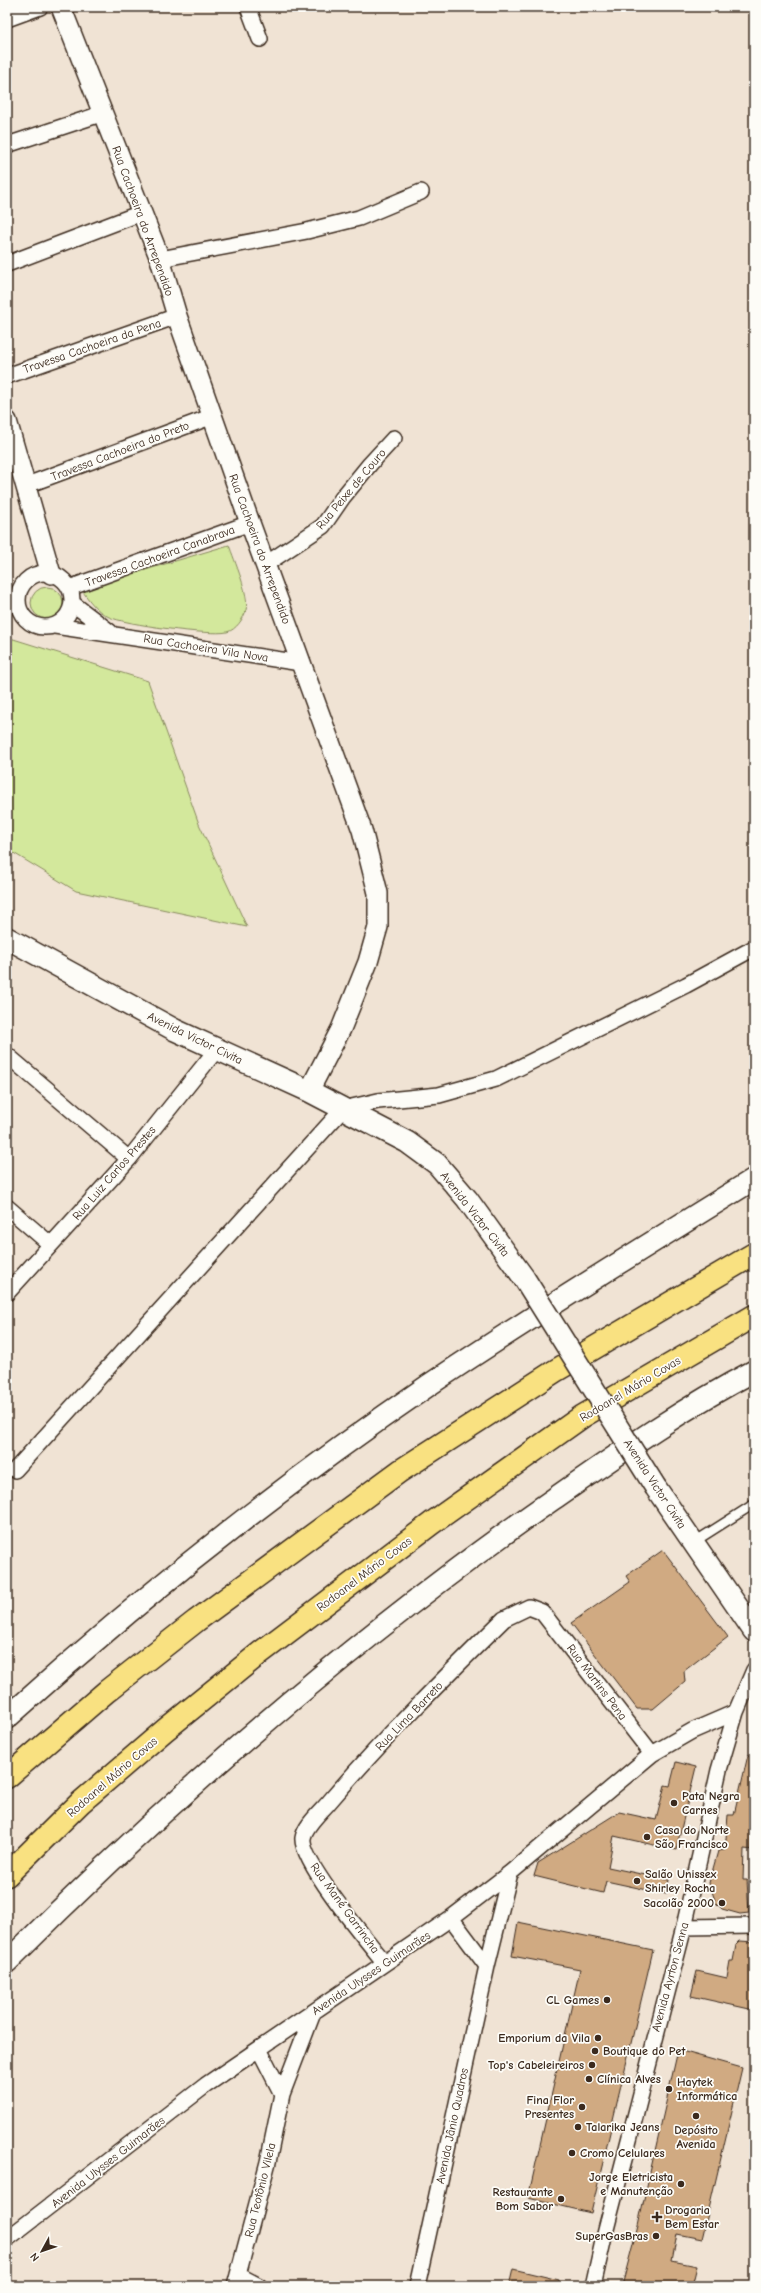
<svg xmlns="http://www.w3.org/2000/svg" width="761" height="2293" font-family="'Comic Neue',sans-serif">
<rect width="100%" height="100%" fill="#f0e3d4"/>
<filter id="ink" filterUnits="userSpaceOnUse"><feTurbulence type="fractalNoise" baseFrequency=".025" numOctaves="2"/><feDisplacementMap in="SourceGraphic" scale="8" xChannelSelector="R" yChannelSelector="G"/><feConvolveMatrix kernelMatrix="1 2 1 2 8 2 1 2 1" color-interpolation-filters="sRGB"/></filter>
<g filter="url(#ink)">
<path fill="#d3e89c" stroke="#87895d" d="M229 545C234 560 250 596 246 610 244 618 236 630 227 632 210 636 124 624 109 617 96 611 89 600 81 589Z
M31 603a16 16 0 1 1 32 0a16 16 0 1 1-32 0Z
M7 637 148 681 199 824 247 927 76 891 7 849Z"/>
<path fill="#d0aa82" stroke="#3b2a1e" d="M663 1550 728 1637 684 1671 685 1682 653 1709H637L571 1623 630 1582 626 1576Z
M748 1755H754V1850L744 1849 743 1880H747L749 1913 740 1914 722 1909 716 1903 709 1883 718 1851 725 1850 728 1815H734Z
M676 1762 696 1767 676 1850 614 1836 608 1867 669 1880 666 1894 606 1881 603 1893 534 1876 538 1863 619 1812 656 1820 665 1785 670 1786Z
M518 1922 653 1950 591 2213 528 2198 580 1969 512 1956Z
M740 1941 754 1942V2010L691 1996 697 1971 727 1978 730 1961H733L736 1945Z
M678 2050 742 2068 702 2239 677 2234 672 2261 697 2266 692 2286H622L638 2225Z
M513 2269 559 2280V2286H509Z"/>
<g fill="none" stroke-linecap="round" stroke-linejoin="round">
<g stroke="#3b2a1e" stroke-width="11">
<path id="service" d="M694 1542 754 1504"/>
</g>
<g stroke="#3b2a1e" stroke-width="18">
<path id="minor" d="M248 7 260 39
M7 19 40 7
M7 145 104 113
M160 259 307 231 359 218 421 192
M7 264 141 213
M7 376 177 316
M27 485 213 416
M266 564 323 526 343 497 370 464 394 438
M18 600a27 27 0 1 1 54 0a27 27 0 1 1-54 0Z
M69 588 250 523
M72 603 110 632
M55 626 301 663
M7 1055 129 1159
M7 1207 50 1244
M7 1293 129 1159 217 1049
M15 1470 343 1109 378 1101 439 1095 496 1079 686 985 754 948
M451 1918 487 1966
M684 1927 754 1926
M385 1963C368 1942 300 1861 303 1838 305 1825 322 1811 330 1801 384 1738 444 1678 504 1619L529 1607 542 1612 652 1754
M260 2051 282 2094
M7 2239 206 2085 451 1918 510 1873 652 1754 692 1731 736 1712
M238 2275 259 2286
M235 2286 268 2162 282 2094 313 2013
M417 2286 487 1966 510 1873
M593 2286 604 2237 684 1927 719 1770 736 1712 754 1670"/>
</g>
<g stroke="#3b2a1e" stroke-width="22">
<path id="tertiary" d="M61 7 160 259 177 316 250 523 362 830 378 893V927L368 962 341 1029 309 1091
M7 421 51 574"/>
</g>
<g stroke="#3b2a1e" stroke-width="24">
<path id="secondary" d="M7 938 175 1030 309 1091 407 1142 437 1164 467 1199 524 1278
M656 1488 754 1631
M7 1718C140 1598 281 1486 429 1385 536 1313 645 1247 754 1179
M7 1962C176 1793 356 1637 552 1500 618 1454 683 1408 754 1371"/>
</g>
<g stroke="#3b2a1e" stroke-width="25">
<path id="motorway" d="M7 1777 107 1691 196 1621 400 1471 555 1371 754 1254
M7 1875 80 1803 165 1730 260 1653 432 1523 583 1416 754 1316"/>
</g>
<use href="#service" stroke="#fdfcf7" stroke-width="8"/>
<use href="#minor" stroke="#fdfcf7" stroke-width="15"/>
<use href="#tertiary" stroke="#fdfcf7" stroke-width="19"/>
<use href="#secondary" stroke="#fdfcf7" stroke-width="21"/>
<use href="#motorway" stroke="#f9e181" stroke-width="22"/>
<g stroke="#3b2a1e" stroke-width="24" stroke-linecap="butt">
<path id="secondary-bridge" d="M524 1278 656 1488"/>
</g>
<use href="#secondary-bridge" stroke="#fdfcf7" stroke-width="21"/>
</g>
</g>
<g fill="#3b2a1e" stroke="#fdfcf7" stroke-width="1.5">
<circle cx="674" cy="1803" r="4"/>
<circle cx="647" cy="1837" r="4"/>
<circle cx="637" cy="1881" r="4"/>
<circle cx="722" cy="1903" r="4"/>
<circle cx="607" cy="2000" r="4"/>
<circle cx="598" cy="2038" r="4"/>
<circle cx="595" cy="2051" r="4"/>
<circle cx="592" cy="2065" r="4"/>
<circle cx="589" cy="2079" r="4"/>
<circle cx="669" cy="2089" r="4"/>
<circle cx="582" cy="2107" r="4"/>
<circle cx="696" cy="2116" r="4"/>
<circle cx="578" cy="2127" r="4"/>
<circle cx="572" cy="2153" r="4"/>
<circle cx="681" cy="2184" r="4"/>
<circle cx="561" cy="2199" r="4"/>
<path d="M655 2211h4v4h4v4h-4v4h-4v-4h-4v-4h4z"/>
<circle cx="656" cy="2236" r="4"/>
</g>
<g text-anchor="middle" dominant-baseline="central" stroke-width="3.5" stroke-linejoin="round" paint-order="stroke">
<g font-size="12" fill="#3b2a1e" stroke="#fdfcf7">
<text transform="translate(143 221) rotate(70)">Rua Cachoeira do Arrependido</text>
<text transform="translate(92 346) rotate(-19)">Travessa Cachoeira da Pena</text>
<text transform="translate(120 451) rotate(-21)">Travessa Cachoeira do Preto</text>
<text transform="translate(351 489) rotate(-50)">Rua Peixe de Couro</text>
<text transform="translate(260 549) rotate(70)">Rua Cachoeira do Arrependido</text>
<text transform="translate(160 556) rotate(-20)">Travessa Cachoeira Canabrava</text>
<text transform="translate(206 648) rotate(9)">Rua Cachoeira Vila Nova</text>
<text transform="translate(195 1038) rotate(26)">Avenida Victor Civita</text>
<text transform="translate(114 1173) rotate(-49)">Rua Luiz Carlos Prestes</text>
<text transform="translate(475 1214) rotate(52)">Avenida Victor Civita</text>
<text transform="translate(630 1389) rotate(-31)">Rodoanel Mário Covas</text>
<text transform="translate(655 1484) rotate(57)">Avenida Victor Civita</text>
<text transform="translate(364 1574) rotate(-37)">Rodoanel Mário Covas</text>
<text transform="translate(597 1682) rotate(53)">Rua Martins Pena</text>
<text transform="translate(409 1716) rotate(-46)">Rua Lima Barreto</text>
<text transform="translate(112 1777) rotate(-41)">Rodoanel Mário Covas</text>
<text transform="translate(345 1908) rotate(54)">Rua Mané Garrincha</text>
<text transform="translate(371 1973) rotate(-34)">Avenida Ulysses Guimarães</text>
<text transform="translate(670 1977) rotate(-75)">Avenida Ayrton Senna</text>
<text transform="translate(452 2126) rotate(-78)">Avenida Jânio Quadros</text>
<text transform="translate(108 2162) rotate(-38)">Avenida Ulysses Guimarães</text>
<text transform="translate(260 2190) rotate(-76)">Rua Teotônio Vilela</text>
</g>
<g font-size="12" font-weight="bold" fill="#3b2a1e" stroke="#fdfcf7" text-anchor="start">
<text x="682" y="1796">Pata Negra<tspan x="682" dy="14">Carnes</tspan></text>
<text x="655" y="1830">Casa do Norte<tspan x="655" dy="14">São Francisco</tspan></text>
<text x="645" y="1874">Salão Unissex<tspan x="645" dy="14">Shirley Rocha</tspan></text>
<text x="714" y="1903" text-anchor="end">Sacolão 2000</text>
<text x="599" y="2000" text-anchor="end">CL Games</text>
<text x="590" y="2038" text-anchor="end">Emporium da Vila</text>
<text x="603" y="2051">Boutique do Pet</text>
<text x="584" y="2065" text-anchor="end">Top's Cabeleireiros</text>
<text x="597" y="2079">Clínica Alves</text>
<text x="677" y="2082">Haytek<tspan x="677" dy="14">Informática</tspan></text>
<text x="574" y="2100" text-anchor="end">Fina Flor<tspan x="574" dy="14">Presentes</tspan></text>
<text x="586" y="2127">Talarika Jeans</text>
<text x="696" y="2130" text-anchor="middle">Depósito<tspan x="696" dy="14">Avenida</tspan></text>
<text x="580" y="2153">Cromo Celulares</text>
<text x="673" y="2177" text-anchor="end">Jorge Eletricista<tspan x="673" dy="14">e Manutenção</tspan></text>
<text x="553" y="2192" text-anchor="end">Restaurante<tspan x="553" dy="14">Bom Sabor</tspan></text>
<text x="665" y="2210">Drogaria<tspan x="665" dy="14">Bem Estar</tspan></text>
<text x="648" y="2236" text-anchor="end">SuperGasBras</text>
</g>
</g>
<rect width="761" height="2293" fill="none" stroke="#fdfcf7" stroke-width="24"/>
<rect x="12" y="12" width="737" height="2269" fill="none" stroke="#3b2a1e" stroke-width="1.5" filter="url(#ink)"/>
<g transform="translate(42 2251) rotate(230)" stroke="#fdfcf7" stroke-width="3" paint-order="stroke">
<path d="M0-3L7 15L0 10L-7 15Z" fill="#3b2a1e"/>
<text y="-6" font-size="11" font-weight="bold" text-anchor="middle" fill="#3b2a1e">N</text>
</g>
</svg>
